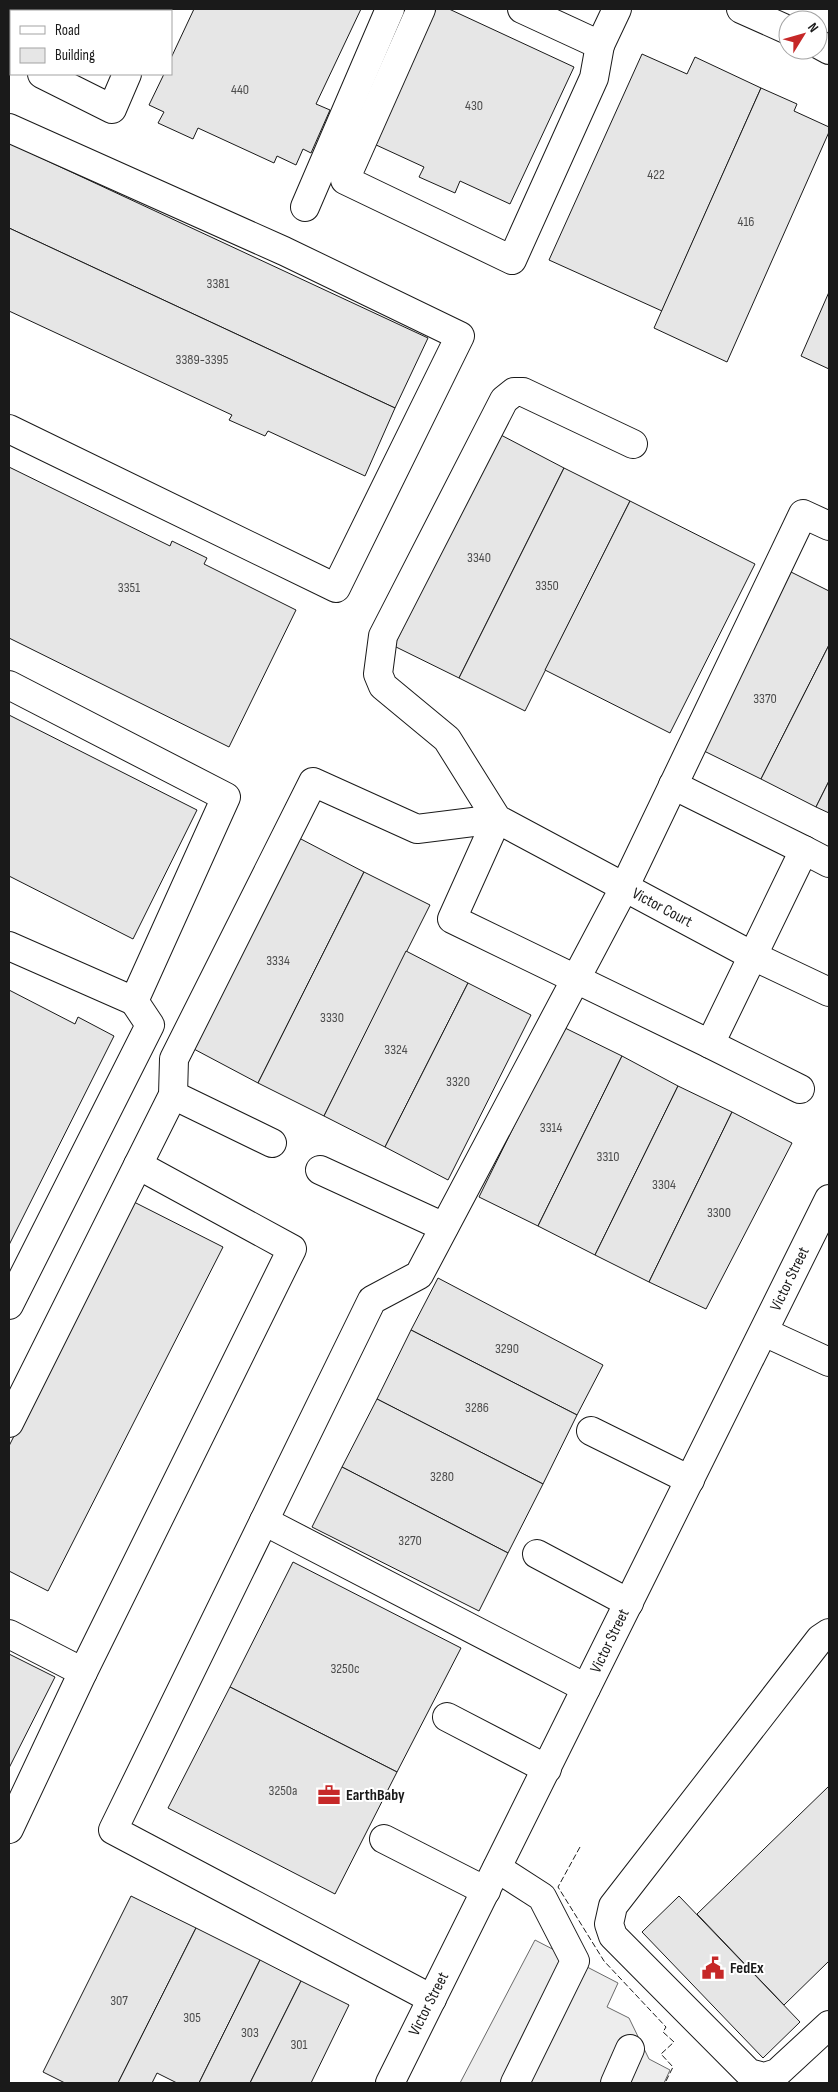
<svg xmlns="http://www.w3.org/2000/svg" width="838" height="2092" font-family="'Sofia Sans Condensed',sans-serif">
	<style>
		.built { fill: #ededed; stroke: #6a6a6a }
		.building { fill: #e6e6e6; stroke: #1a1a1a }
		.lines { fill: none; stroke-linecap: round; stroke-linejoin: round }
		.minor-casing { stroke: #1a1a1a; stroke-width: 30 }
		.minor { stroke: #fff; stroke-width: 28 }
		.fence { stroke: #1a1a1a; stroke-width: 1; stroke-dasharray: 6 2.5; stroke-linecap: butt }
		.labels { text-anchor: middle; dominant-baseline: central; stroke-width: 4; stroke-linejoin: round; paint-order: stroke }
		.number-label { font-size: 14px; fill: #4d4d4d }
		.street-label { font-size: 16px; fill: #1a1a1a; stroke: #fff }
		.poi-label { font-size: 16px; font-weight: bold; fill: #1a1a1a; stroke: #fff; text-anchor: start }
	</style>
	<rect width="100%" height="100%" fill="#fff"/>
	<path class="built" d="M535 1940 618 1983 607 2007 629 2018 649 2059 670 2070 664 2083H460Z"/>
	<g class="building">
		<path d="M9 9H120L119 11H11V34L9 33Z"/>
		<path d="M194 9H361L316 104 330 110 311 153 303 149 296 165 277 156 274 163 198 128 193 139 158 123 164 112 149 105 164 74H171V58Z"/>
		<path d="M436 9H449L574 67 510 204 460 181 455 193 419 177 424 167 374 144Z"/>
		<path d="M642 54 687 74 695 57 761 88 662 311 549 260Z"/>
		<path d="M761 88 797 104 794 111 829 127V132L727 362 654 328Z"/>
		<path d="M9 143 428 338 395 408 9 228Z"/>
		<path d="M9 228 395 408 365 476 268 431 265 436 229 420 232 415 9 311Z"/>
		<path d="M829 292V369L801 356Z"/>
		<path d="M499 434 564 468 459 678 394 646Z"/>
		<path d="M9 467 170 546 172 541 207 558 204 564 296 610 229 747 9 638Z"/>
		<path d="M564 468 630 501 525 711 459 678Z"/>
		<path d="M630 501 755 564 670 733 545 670Z"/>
		<path d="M791 572 829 591V645L761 779 702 750Z"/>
		<path d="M829 645V781L816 807 761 779Z"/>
		<path d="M9 715 197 810 133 939 9 876Z"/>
		<path d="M829 781V813L816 807Z"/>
		<path d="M299 838 364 872 258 1083 192 1048Z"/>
		<path d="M364 872 430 905 324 1116 258 1083Z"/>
		<path d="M406 951 468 983 385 1147 324 1116Z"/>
		<path d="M468 983 531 1015 448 1180 385 1147Z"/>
		<path d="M9 990 75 1024 78 1017 114 1036 9 1245Z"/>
		<path d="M563 1027 622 1056 538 1226 479 1197Z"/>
		<path d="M622 1056 678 1086 595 1255 538 1226Z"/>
		<path d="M678 1086 732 1112 649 1282 595 1255Z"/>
		<path d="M732 1112 792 1143 706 1309 649 1282Z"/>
		<path d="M132 1201 223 1247 48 1591 9 1571V1446Z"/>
		<path d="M438 1278 603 1365 577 1415 411 1330Z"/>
		<path d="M411 1330 577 1415 543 1484 377 1399Z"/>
		<path d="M377 1399 543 1484 508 1553 342 1467Z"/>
		<path d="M342 1467 508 1553 479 1611 312 1527Z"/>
		<path d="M293 1562 461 1648 397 1772 230 1687Z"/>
		<path d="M9 1654 55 1677 9 1768Z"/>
		<path d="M230 1687 397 1772 335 1894 168 1808Z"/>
		<path d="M829 1786V1961L784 2005 697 1914Z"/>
		<path d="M131 1896 196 1928 118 2083H65L43 2072Z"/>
		<path d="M679 1896 800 2022 763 2058 642 1932Z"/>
		<path d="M196 1928 260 1960 199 2083H177L157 2073 152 2083H118Z"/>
		<path d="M260 1960 301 1981 250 2083H199Z"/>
		<path d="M301 1981 349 2005 311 2083H250Z"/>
	</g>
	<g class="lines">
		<defs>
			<g id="minor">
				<path d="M421 9 345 180 512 260 594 78 600 45"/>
				<path d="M522 9 600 45 617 9"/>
				<path d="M741 9 788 30"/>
				<path d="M155 11 156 9"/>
				<path d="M818 44 829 50"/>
				<path d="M9 57 11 58"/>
				<path d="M42 74 112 109 127 74"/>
				<path d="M9 128 284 251 460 336 336 588 9 429"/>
				<path d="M305 207 390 9"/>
				<path d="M633 444 523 392H514L504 400 383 636 378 674 383 686 447 739 497 819 753 956 829 992"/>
				<path d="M9 685 226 797 134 1001 9 946"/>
				<path d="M673 785 804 850"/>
				<path d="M497 819 452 919 710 1044 804 850 829 863"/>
				<path d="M710 1044 800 1089"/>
				<path d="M173 1095 272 1143"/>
				<path d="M320 1170 444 1227"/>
				<path d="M9 1305 150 1025 134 1001"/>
				<path d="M764 1332 829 1362"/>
				<path d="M9 1423 173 1095 174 1059 313 782 417 829 497 819"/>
				<path d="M591 1431 690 1480"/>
				<path d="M264 1521 586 1688"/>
				<path d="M537 1554 629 1603"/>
				<path d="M829 1633 820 1639 613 1906 609 1924 613 1936 749 2073 764 2077 777 2073 829 2025"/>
				<path d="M9 1634 83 1672 9 1829"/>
				<path d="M83 1672 292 1249 138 1165"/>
				<path d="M447 1717 547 1769"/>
				<path d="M384 1839 486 1891"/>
				<path d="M497 1868 542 1897 575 1961 515 2083"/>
				<path d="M432 1999 113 1830 372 1300 419 1275 624 888 803 514 829 526"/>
				<path d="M390 2083 829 1199"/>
				<path d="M615 2083 630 2049"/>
			</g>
		</defs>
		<use href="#minor" class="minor-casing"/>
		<use href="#minor" class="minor"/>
		<path class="fence" d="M580 1847 558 1887 604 1961 666 2027 663 2032 674 2042 661 2054 673 2067 665 2083"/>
	</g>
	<defs>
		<symbol id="office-bare" viewBox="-9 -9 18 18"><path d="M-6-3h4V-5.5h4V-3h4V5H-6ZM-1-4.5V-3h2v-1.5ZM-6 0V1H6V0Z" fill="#c62828" stroke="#fff" stroke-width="2.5" paint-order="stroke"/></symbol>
		<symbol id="civic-bare" viewBox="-9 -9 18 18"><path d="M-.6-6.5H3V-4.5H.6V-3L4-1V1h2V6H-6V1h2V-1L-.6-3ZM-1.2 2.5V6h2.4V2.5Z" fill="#c62828" stroke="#fff" stroke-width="2.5" paint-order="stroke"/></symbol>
	</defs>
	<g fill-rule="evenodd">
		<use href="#office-bare" x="313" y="1779" width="32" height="32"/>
		<use href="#civic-bare" x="697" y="1952" width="32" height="32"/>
	</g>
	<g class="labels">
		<g class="number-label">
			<text x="240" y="89">440</text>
			<text x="474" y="105">430</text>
			<text x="656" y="174">422</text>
			<text x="746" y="221">416</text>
			<text x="218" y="283">3381</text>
			<text x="202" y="359">3389-3395</text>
			<text x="479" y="557">3340</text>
			<text x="547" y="585">3350</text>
			<text x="129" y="587">3351</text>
			<text x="765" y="698">3370</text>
			<text x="278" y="960">3334</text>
			<text x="332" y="1017">3330</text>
			<text x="396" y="1049">3324</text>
			<text x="458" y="1081">3320</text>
			<text x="551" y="1127">3314</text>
			<text x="608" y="1156">3310</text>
			<text x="664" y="1184">3304</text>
			<text x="719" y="1212">3300</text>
			<text x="507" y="1348">3290</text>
			<text x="477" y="1407">3286</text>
			<text x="442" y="1476">3280</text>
			<text x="410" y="1540">3270</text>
			<text x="345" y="1668">3250c</text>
			<text x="283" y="1790">3250a</text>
			<text x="119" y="2000">307</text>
			<text x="192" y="2017">305</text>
			<text x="250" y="2032">303</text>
			<text x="299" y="2044">301</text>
		</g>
		<g class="street-label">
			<text transform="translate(662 908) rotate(28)">Victor Court</text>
			<text transform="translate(790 1279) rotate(-64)">Victor Street</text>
			<text transform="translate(610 1641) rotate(-64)">Victor Street</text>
			<text transform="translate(429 2004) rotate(-63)">Victor Street</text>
		</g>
		<g class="poi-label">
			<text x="346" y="1795">EarthBaby</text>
			<text x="730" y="1968">FedEx</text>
		</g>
	</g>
	<rect width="838" height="2092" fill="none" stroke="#1a1a1a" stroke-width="20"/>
	<rect x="10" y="10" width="162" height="65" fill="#ffffff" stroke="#a3a3a3"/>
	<rect x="20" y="26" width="25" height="8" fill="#ffffff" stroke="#a3a3a3"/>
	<text x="55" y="35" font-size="15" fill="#1a1a1a">Road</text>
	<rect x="20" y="48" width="25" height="15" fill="#e6e6e6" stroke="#a3a3a3"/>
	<text x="55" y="60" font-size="15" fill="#1a1a1a">Building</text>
	<g transform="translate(803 35) rotate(53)"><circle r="24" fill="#ffffff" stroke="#a3a3a3"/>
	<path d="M0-4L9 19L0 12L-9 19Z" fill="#c62828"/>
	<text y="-8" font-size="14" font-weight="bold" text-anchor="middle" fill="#1a1a1a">N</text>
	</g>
</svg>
